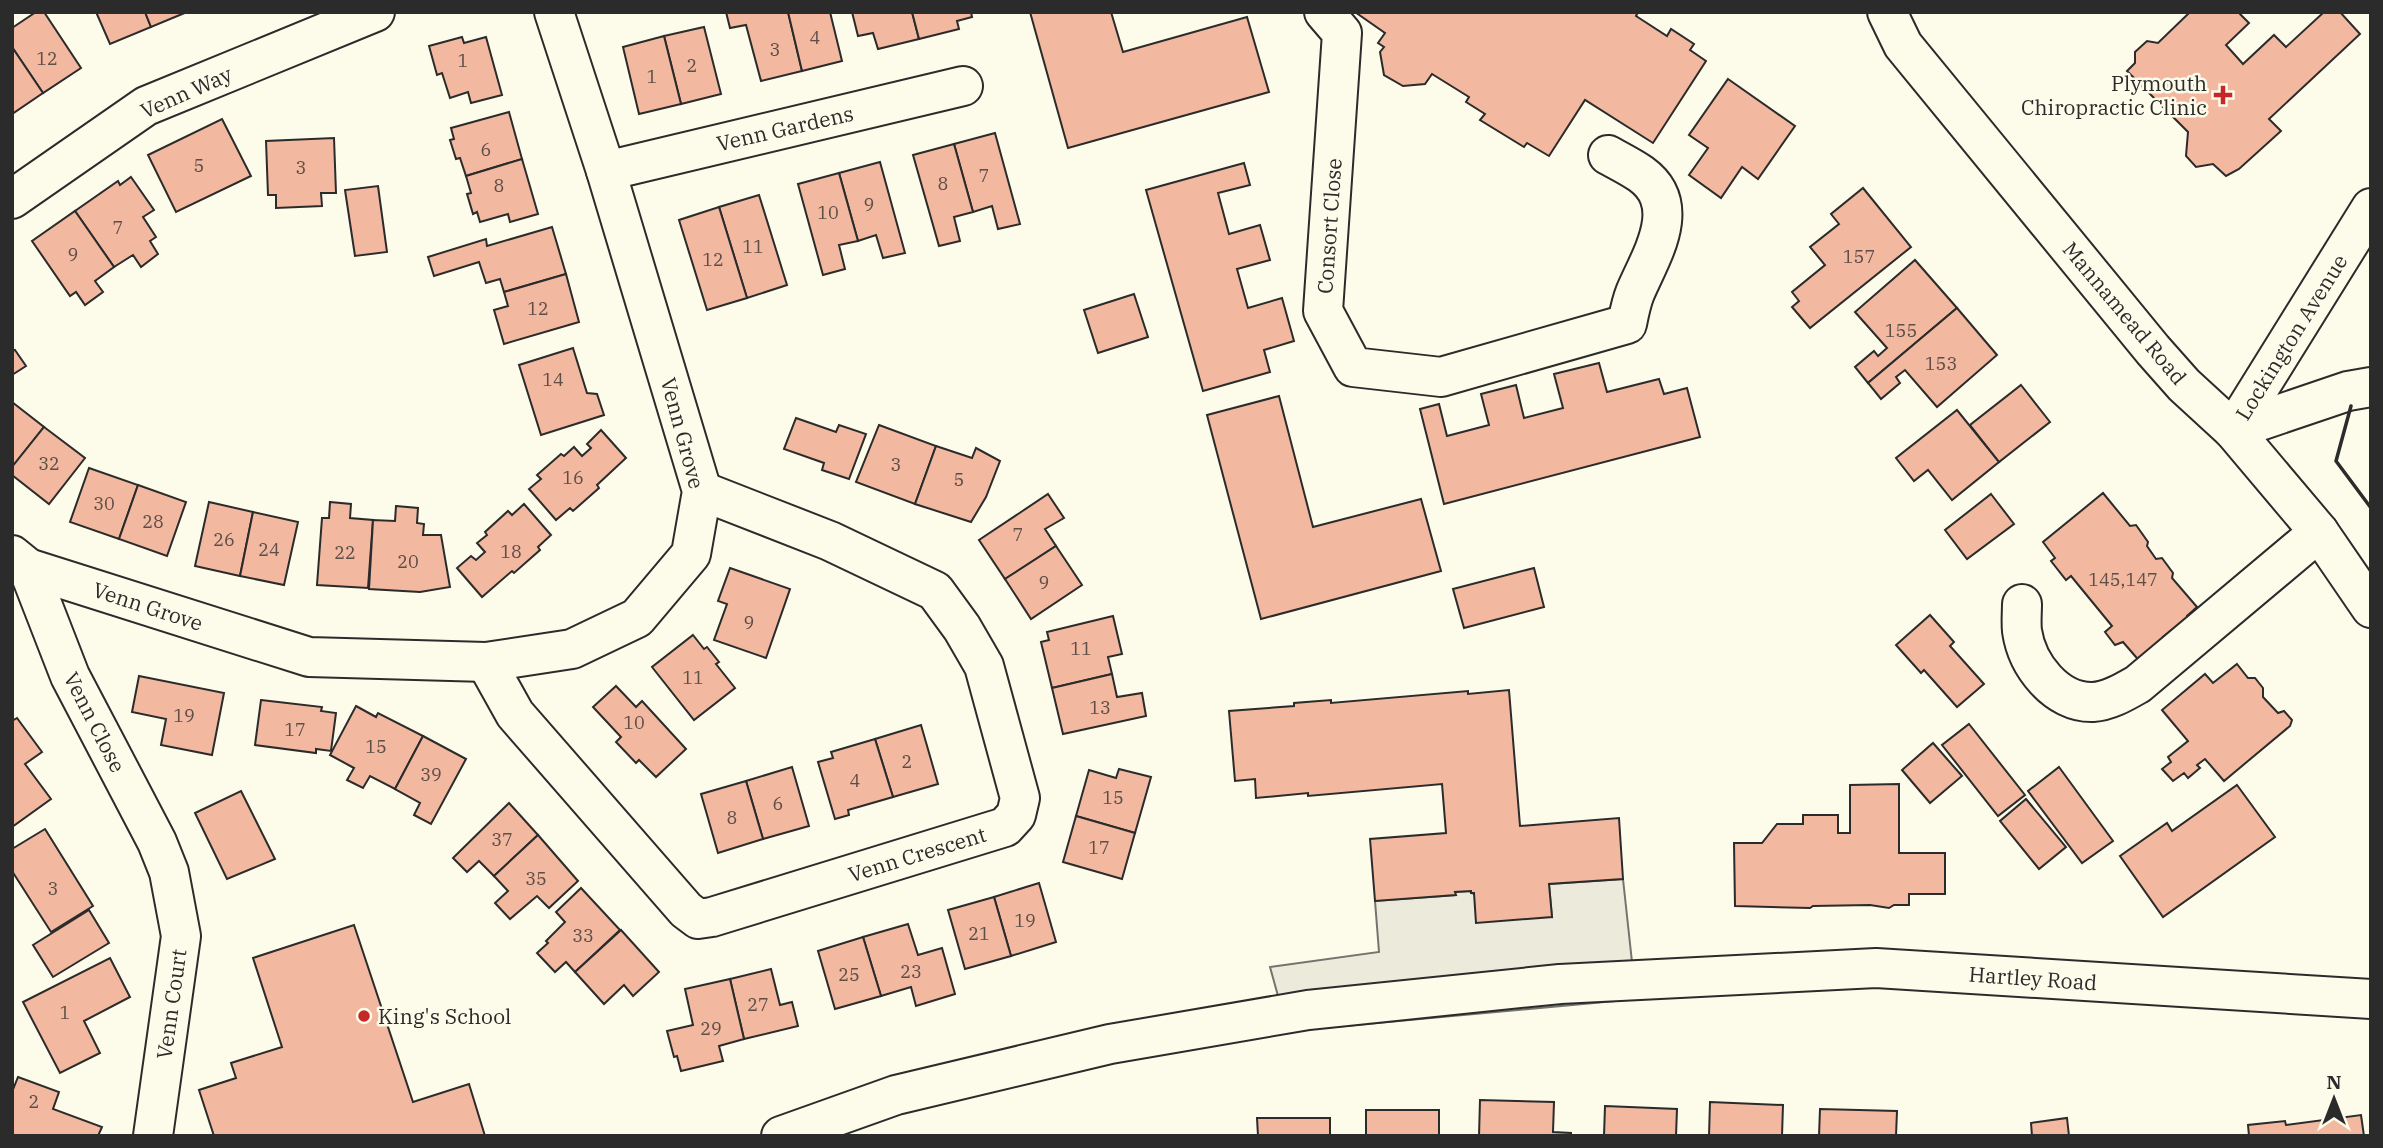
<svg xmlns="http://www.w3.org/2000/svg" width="2383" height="1148" font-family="'IBM Plex Serif',serif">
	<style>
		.parking { fill: #eceadb; stroke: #74746e; stroke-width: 2 }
		.building { fill: #f2b8a0; stroke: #2b2b2b; stroke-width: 2 }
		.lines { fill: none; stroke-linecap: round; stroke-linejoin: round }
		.minor-casing { stroke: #2b2b2b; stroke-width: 42 }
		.major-casing { stroke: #2b2b2b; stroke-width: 42 }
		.minor { stroke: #fdfbea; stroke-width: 38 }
		.major { stroke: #fdfbea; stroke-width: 38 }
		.wall { stroke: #2b2b2b; stroke-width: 3.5 }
		.poi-dot { fill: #c62828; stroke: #fdfbea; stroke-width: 2.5 }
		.labels { text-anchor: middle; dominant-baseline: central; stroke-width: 5; stroke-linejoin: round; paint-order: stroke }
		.number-label { font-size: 18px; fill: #5d4e48 }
		.poi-label { font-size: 21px; fill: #2b2b2b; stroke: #fdfbea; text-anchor: end }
		.street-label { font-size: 21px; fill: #2b2b2b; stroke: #fdfbea }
	</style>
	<rect width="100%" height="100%" fill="#fdfbea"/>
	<path class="parking" d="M1623 879 1636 999 1323 1028 1283 1014 1270 967 1379 952 1375 901 1455 895V892L1471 891V893L1552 917 1549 884Z"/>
	<g class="building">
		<path d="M36 12H44L81 68 43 93 12 47V28Z"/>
		<path d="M96 12H145L151 27 110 44Z"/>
		<path d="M145 12H187L151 27Z"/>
		<path d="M726 12H788L802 71 761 81 746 25 730 28Z"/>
		<path d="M788 12H830L842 61 802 71Z"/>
		<path d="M852 12H912L919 39 878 49 873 33 858 36Z"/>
		<path d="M912 12H971L972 17 957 21 959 29 919 39Z"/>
		<path d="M1030 12H1111L1123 52 1247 17 1269 92 1068 148Z"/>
		<path d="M1355 12H1638L1636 16 1667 36 1671 29 1694 44 1690 50 1706 61 1653 143 1585 100 1549 156 1527 143 1524 147 1480 120 1485 114 1466 102 1469 97 1432 74 1425 84 1403 86 1384 75 1380 52 1384 47 1378 43 1385 33Z"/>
		<path d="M2190 12H2241L2240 14 2249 23 2226 45 2243 64 2274 35 2286 47 2324 12H2340L2360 34 2269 119 2281 131 2239 169 2226 176 2213 164 2196 167 2186 156 2188 132 2127 71 2135 63V52L2147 41 2158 43Z"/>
		<path d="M704 27 721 94 681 104 664 36Z"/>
		<path d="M664 36 681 104 639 114 623 47Z"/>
		<path d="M462 37 464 43 486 37 502 95 471 103 468 92 450 98 442 73 437 75 429 46Z"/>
		<path d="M12 47 43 93 12 114Z"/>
		<path d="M1728 79 1795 126 1758 179 1742 167 1721 198 1689 175 1708 148 1689 135Z"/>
		<path d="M509 112 522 159 466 176 460 158 456 159 450 140 454 139 451 128Z"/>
		<path d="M222 119 251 176 176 212 148 155Z"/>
		<path d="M995 133 1020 224 998 229 992 206 973 212 954 144Z"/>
		<path d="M334 138 336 193H321L322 206 276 208V195H268L266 141Z"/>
		<path d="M954 144 973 212 954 217 960 241 939 246 913 155Z"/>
		<path d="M522 159 538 214 510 222 508 214 480 222 477 212 473 214 467 194 471 193 466 176Z"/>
		<path d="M880 162 905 253 883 258 876 235 858 241 839 173Z"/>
		<path d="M1244 163 1250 185 1218 193 1229 234 1260 225 1270 260 1237 269 1248 308 1282 298 1294 341 1264 350 1270 372 1203 391 1146 190Z"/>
		<path d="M839 173 858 241 839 245 845 269 823 275 798 184Z"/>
		<path d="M131 177 154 210 143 217 156 237 150 241 158 254 141 267 133 255 114 267 75 211 118 181 120 185Z"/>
		<path d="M378 186 387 252 355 256 345 190Z"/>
		<path d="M1863 188 1911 247 1810 328 1792 307 1799 301 1792 292 1825 265 1810 247 1839 224 1831 214Z"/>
		<path d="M759 195 787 285 747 298 719 207Z"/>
		<path d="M719 207 747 298 707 310 679 220Z"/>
		<path d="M75 211 114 267 95 281 103 292 85 305 76 292 70 296 32 241Z"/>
		<path d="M552 227 566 274 504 292 500 279 486 283 479 262 434 276 428 257 486 239 487 246Z"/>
		<path d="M1915 260 1957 308 1868 383 1855 367 1874 351 1878 356 1887 348 1855 312Z"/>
		<path d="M566 274 579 322 504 344 494 310 508 306 504 292Z"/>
		<path d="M1134 294 1148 337 1098 353 1084 310Z"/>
		<path d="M1957 308 1997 355 1937 407 1905 370 1896 377 1900 383 1881 399 1868 383Z"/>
		<path d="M573 348 587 393 597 394 604 415 541 435 519 365Z"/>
		<path d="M15 350 26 366 12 375V351Z"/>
		<path d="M1599 363 1607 392 1659 379 1664 394 1687 388 1700 437 1444 504 1420 409 1439 404 1447 436 1489 425 1481 394 1516 385 1524 418 1563 408 1554 374Z"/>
		<path d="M2021 385 2050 422 1999 462 1970 425Z"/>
		<path d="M1279 396 1313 527 1421 499 1441 571 1261 619 1207 415Z"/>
		<path d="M12 402 44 427 12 467Z"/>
		<path d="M1957 410 1999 462 1952 500 1928 470 1914 481 1896 458Z"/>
		<path d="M796 418 836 432 839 425 866 434 849 479 822 470 824 463 784 449Z"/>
		<path d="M879 425 936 446 915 504 856 482Z"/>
		<path d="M44 427 85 458 49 504 12 475V467Z"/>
		<path d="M601 430 626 458 597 485 599 488 573 511 570 508 556 520 529 489 541 479 537 475 561 454 564 456 574 447 582 456 591 448 587 444Z"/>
		<path d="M936 446 972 458 976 448 1000 461 986 497 971 522 915 504Z"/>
		<path d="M89 468 138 485 119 539 70 522Z"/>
		<path d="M138 485 186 502 167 556 119 539Z"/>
		<path d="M2103 493 2130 526 2136 525 2148 542 2147 546 2156 559 2162 558 2173 573 2172 578 2197 607 2187 616V622L2182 628H2174L2163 637 2167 642 2142 664 2123 642 2115 645 2105 632 2112 626 2071 576 2066 580 2051 561 2055 558 2043 542Z"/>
		<path d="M1048 494 1064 518 1045 529 1056 546 1005 579 979 540Z"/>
		<path d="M1991 494 2014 524 1967 559 1945 530Z"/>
		<path d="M209 502 253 512 240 576 195 566Z"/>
		<path d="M330 502 351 504 350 518 373 520 368 588 317 585 322 518H329Z"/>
		<path d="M524 504 551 535 538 547 540 550 514 573 512 571 482 597 457 568 471 556 476 560 485 552 477 543 487 535 485 532 508 511 512 515Z"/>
		<path d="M396 506 418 508 417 523 424 524 423 535H441L450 587 420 592 369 589 373 520 395 521Z"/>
		<path d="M253 512 298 522 284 585 240 576Z"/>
		<path d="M1056 546 1082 585 1031 619 1005 579Z"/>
		<path d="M730 568 790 589 766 658 714 640 727 604 718 601Z"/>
		<path d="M1534 568 1544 607 1464 628 1453 589Z"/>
		<path d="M1930 615 1954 642 1950 646 1984 684 1957 707 1924 670 1921 673 1896 645Z"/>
		<path d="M1113 616 1122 654 1108 657 1112 674 1052 688 1041 642 1049 640 1047 632Z"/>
		<path d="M693 635 704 649 707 647 719 662 716 664 735 688 694 720 652 667Z"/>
		<path d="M2237 664 2248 678H2255L2263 688V697L2278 713 2284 711 2292 720 2290 726 2224 781 2205 759 2197 765 2200 768 2188 778 2184 773 2173 781 2162 769 2171 762 2168 757 2188 741 2162 710 2205 674 2213 683Z"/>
		<path d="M1112 674 1117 697 1142 693 1146 716 1063 734 1052 688Z"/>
		<path d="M139 676 224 693 212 755 161 745 166 719 132 712Z"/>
		<path d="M616 686 636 707 642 701 686 749 656 777 639 760 636 763 616 742 621 737 593 707Z"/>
		<path d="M1509 690 1520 826 1619 818 1623 879 1549 884 1552 917 1476 923 1474 893H1471V891L1455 892 1456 895 1375 901 1370 839 1446 833 1442 784 1308 796V793L1256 798 1255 779 1235 781 1229 711 1294 706V703L1331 700V703L1468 691V694Z"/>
		<path d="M261 700 322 707 321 711 336 713 331 751 316 749V753L255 745Z"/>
		<path d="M356 706 376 717 378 713 423 736 395 789 370 776 363 788 347 780 354 768 330 755Z"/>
		<path d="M17 718 42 752 25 764 51 799 12 827V721Z"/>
		<path d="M1969 724 2025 795 1998 816 1942 745Z"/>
		<path d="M921 725 938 784 893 797 875 739Z"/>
		<path d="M423 736 466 759 431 824 414 815 420 803 395 789Z"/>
		<path d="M875 739 893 797 848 810 849 815 835 819 818 762 833 758 831 752Z"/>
		<path d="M1933 743 1962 776 1930 803 1902 770Z"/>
		<path d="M792 767 809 826 763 839 746 781Z"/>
		<path d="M2059 767 2113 841 2082 863 2028 791Z"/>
		<path d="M1119 769 1151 777 1135 833 1076 816 1089 770 1116 778Z"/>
		<path d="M746 781 763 839 718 853 701 794Z"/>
		<path d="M1899 784V853H1945V894H1909V905H1894L1889 908 1870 905 1813 906 1810 908 1735 906 1734 843H1762L1777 824H1803V815H1838V833H1850V785Z"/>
		<path d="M2237 785 2275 837 2163 917 2120 856 2167 823 2172 831Z"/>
		<path d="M241 791 275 859 227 879 195 813Z"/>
		<path d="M2026 799 2066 847 2039 869 2000 821Z"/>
		<path d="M509 803 538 835 494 876 479 861 467 872 453 858Z"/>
		<path d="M1076 816 1135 833 1122 879 1063 862Z"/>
		<path d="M45 829 93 906 51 932 12 871V849Z"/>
		<path d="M538 835 578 881 549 908 537 896 510 919 495 903 508 891 494 876Z"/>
		<path d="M1039 883 1056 942 1011 956 994 897Z"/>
		<path d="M581 888 620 930 575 972 566 962 555 972 537 953 548 943 546 941 565 922 556 912Z"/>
		<path d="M994 897 1011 956 965 969 948 910Z"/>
		<path d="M89 910 109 943 53 977 33 945Z"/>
		<path d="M908 924 918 955 942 948 955 994 916 1006 911 987 881 996 863 937Z"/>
		<path d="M354 925 413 1102 469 1084 485 1136H214L199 1090 236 1078 231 1063 282 1047 253 958Z"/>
		<path d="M621 930 659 972 633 996 624 985 604 1004 575 972Z"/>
		<path d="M863 937 881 996 835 1009 818 951Z"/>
		<path d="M110 958 130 997 84 1021 100 1053 60 1073 23 1002Z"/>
		<path d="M771 969 780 1005 792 1002 798 1026 744 1039 730 979Z"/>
		<path d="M730 979 744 1039 719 1046 723 1061 681 1071 677 1056 674 1057 667 1031 693 1025 685 989Z"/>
		<path d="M18 1077 59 1092 53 1109 102 1127 98 1136H12V1092Z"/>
		<path d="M1480 1100 1554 1102 1553 1132 1571 1133V1136H1479Z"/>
		<path d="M1710 1102 1783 1105 1782 1136H1709Z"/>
		<path d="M1605 1106 1677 1109 1676 1136H1604Z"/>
		<path d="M1820 1109 1897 1111 1896 1136H1819Z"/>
		<rect x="1366" y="1110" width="73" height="26"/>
		<path d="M2361 1115 2364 1136H2249L2248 1125 2285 1121 2286 1125Z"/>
		<path d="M1257 1118H1330V1136H1258Z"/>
		<path d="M2067 1118 2069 1136H2032L2031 1123Z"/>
	</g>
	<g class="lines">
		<defs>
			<g id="minor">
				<path d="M1324 12 1342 33 1323 311 1353 367 1441 377 1627 324C1629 314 1631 303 1635 293 1650 257 1685 206 1641 174 1631 167 1619 161 1608 155"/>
				<path d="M606 171 963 86"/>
				<path d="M12 199 146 106 375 12"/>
				<path d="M2233 430 2371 208"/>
				<path d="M2233 430 2348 391 2371 387"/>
				<path d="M12 555 28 568 309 657 486 662 572 649 637 618 691 554 702 491 606 171 554 12"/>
				<path d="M28 568 70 676 157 842 169 872 181 936 153 1136"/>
				<path d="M2022 604C2022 612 2021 622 2022 631 2027 665 2056 703 2093 702 2109 701 2124 692 2138 684L2319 532"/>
				<path d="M486 662 515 714 686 910 698 919 712 917 1005 827 1016 815 1020 798 984 666 962 628 935 591 830 541 702 491"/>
				<path d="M781 1136 896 1095 1110 1044 1308 1010 1560 984 1876 968 2371 999"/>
			</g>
			<path id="major" d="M1887 12 1903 45 2153 350 2184 385 2233 430 2319 532 2371 608"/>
		</defs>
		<use href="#minor" class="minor-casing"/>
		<use href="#major" class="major-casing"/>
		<use href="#minor" class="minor"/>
		<use href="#major" class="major"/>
		<path class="wall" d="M2351 406 2336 461 2371 508"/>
	</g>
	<g class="poi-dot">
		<path d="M2219.5 84.5h7v7h7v7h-7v7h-7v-7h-7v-7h7z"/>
		<circle cx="364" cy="1016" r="7"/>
	</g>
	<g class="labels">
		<g class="number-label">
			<text x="815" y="37">4</text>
			<text x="775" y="49">3</text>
			<text x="47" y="58">12</text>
			<text x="463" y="60">1</text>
			<text x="692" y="65">2</text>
			<text x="652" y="76">1</text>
			<text x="486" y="149">6</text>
			<text x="199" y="165">5</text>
			<text x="301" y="167">3</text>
			<text x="984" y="175">7</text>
			<text x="943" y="183">8</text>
			<text x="499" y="185">8</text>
			<text x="869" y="204">9</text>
			<text x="828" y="212">10</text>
			<text x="118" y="227">7</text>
			<text x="753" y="246">11</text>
			<text x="73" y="254">9</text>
			<text x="1859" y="256">157</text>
			<text x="713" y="259">12</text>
			<text x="538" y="308">12</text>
			<text x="1901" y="330">155</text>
			<text x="1941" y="363">153</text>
			<text x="553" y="379">14</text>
			<text x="49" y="463">32</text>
			<text x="896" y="464">3</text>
			<text x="573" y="477">16</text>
			<text x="959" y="479">5</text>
			<text x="104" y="503">30</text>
			<text x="153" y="521">28</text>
			<text x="1018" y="534">7</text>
			<text x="224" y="539">26</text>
			<text x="269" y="549">24</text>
			<text x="511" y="551">18</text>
			<text x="345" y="552">22</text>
			<text x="408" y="561">20</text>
			<text x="2123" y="579">145,147</text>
			<text x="1044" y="582">9</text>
			<text x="749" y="622">9</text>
			<text x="1081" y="648">11</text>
			<text x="693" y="677">11</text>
			<text x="1100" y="707">13</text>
			<text x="184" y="715">19</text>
			<text x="634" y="722">10</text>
			<text x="295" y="729">17</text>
			<text x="376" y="746">15</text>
			<text x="907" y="761">2</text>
			<text x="431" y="774">39</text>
			<text x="855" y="780">4</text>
			<text x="1113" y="797">15</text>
			<text x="778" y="803">6</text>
			<text x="732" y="817">8</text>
			<text x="502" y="839">37</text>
			<text x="1099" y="847">17</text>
			<text x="536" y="878">35</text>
			<text x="53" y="888">3</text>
			<text x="1025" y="920">19</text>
			<text x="979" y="933">21</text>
			<text x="583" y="935">33</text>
			<text x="911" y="971">23</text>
			<text x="849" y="974">25</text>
			<text x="758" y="1004">27</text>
			<text x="65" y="1012">1</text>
			<text x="711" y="1028">29</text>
			<text x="34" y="1101">2</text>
		</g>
		<g class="poi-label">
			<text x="2207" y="83">Plymouth<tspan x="2207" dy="24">Chiropractic Clinic</tspan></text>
			<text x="378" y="1016" text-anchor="start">King's School</text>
		</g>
		<g class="street-label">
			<text transform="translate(186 92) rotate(-24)">Venn Way</text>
			<text transform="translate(785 128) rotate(-13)">Venn Gardens</text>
			<text transform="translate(1329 226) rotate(-86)">Consort Close</text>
			<text transform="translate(2125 313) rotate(50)">Mannamead Road</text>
			<text transform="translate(2291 337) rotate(-58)">Lockington Avenue</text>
			<text transform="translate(683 433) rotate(75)">Venn Grove</text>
			<text transform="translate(148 606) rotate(18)">Venn Grove</text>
			<text transform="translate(95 722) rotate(63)">Venn Close</text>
			<text transform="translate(917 854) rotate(-17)">Venn Crescent</text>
			<text transform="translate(2033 978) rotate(4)">Hartley Road</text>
			<text transform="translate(171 1004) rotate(-82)">Venn Court</text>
		</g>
	</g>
	<rect width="2383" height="1148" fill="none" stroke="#2b2b2b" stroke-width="28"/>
	<g transform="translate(2334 1099)" stroke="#fdfbea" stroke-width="5" paint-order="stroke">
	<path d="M0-5L12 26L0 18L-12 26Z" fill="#2b2b2b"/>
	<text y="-10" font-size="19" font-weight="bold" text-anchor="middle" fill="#2b2b2b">N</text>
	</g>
</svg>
